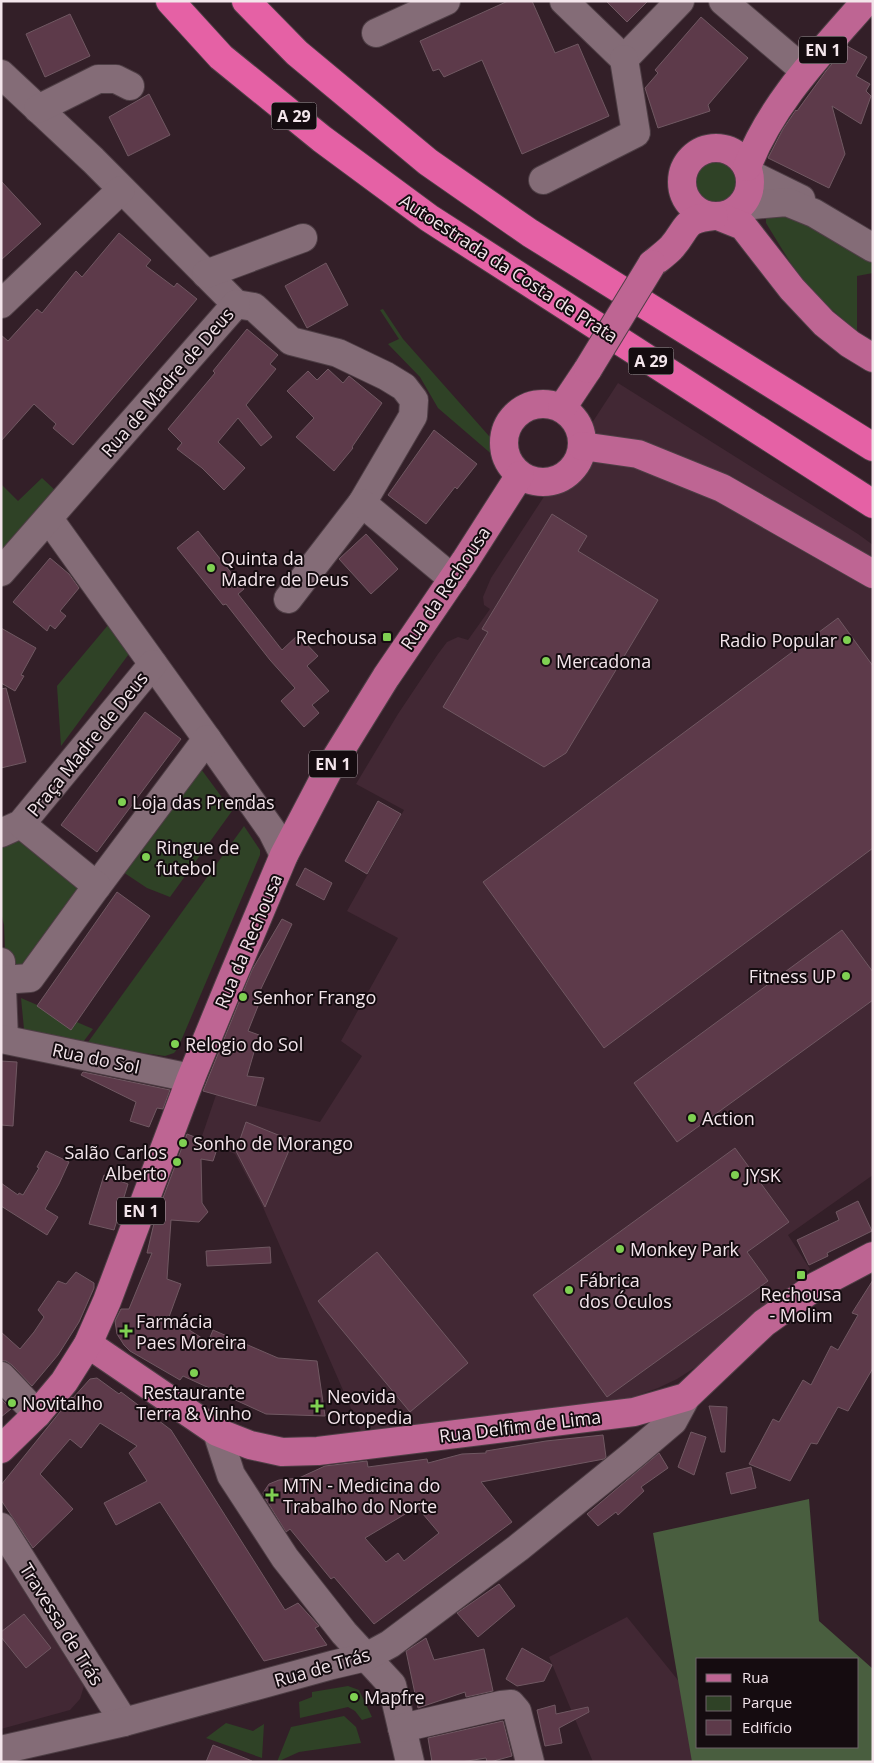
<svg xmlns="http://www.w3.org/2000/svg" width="874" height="1763" font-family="'Open Sans',sans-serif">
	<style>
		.built { fill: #422834 }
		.green { fill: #2f4226 }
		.forest { fill: #495e3f; fill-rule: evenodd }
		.building { fill: #5d3a4a; stroke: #705862; fill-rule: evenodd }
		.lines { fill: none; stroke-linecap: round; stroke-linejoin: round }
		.minor-casing { stroke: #4e3e45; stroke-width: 30 }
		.major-casing { stroke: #4e3e45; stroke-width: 30 }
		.highway-casing { stroke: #4e3e45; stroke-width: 30 }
		.minor { stroke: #846c77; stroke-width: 28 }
		.major { stroke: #be6593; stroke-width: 28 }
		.highway { stroke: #e561a5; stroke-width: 28 }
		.major-bridge-casing { stroke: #4e3e45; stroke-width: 30; stroke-linecap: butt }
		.major-bridge { stroke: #be6593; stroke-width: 28 }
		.poi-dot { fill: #7fd052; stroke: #150c10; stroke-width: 2 }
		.labels { text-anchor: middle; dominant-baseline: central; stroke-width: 4; stroke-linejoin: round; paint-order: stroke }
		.shield { fill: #150c10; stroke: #b0a4a9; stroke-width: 1 }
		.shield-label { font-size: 16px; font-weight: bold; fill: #f3e5eb }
		.street-label { font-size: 18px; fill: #f3e5eb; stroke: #150c10 }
		.poi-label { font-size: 18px; fill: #f3e5eb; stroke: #150c10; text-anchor: start }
	</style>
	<rect width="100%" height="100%" fill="#331f28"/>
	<g class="built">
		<path d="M618 383 858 534 873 545V1175L788 1235 810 1269 710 1358 677 1379 658 1388 622 1401 364 1438 262 1205 235 1154 201 1139 216 1095 320 1122 362 1056 341 1041 398 938 347 911 404 810 356 784 398 714 438 654 447 642 458 637 468 640 490 609 484 605 483 597 491 578Z"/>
		<path d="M1 1544 83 1679 84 1686 80 1699 70 1710 1 1729Z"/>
		<path d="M627 1617 698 1705V1747L743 1762H593L549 1657Z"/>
	</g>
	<g class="green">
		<circle cx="716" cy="182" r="23"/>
		<path d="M788 206 873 257V273L857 276V332L812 292 790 262 766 223V217Z"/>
		<path d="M383 309 403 339 489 436 494 440 498 447 495 457 438 408 420 377 388 344 399 339 380 310Z"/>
		<path d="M42 478 56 491 1 553V484L18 501Z"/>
		<path d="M114 618 134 647 61 746 57 686Z"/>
		<path d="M201 769 232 811 170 897 147 888 117 868Z"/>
		<path d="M244 826 260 850V855L178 1048 174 1053 165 1056 86 1045Z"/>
		<path d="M21 828 91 887 27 976 6 977 4 925 1 912V837Z"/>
		<path d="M21 998 93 1029 83 1042 24 1029Z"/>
		<path d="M348 1686 359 1690 372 1717 362 1720 355 1711 348 1707 300 1718 299 1702 312 1697V1692Z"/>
		<path d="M344 1716 356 1727 361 1743 299 1752 277 1762 291 1727Z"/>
		<path d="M226 1723 253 1731 264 1724 262 1758 206 1738Z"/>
	</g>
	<path class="forest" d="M809 1499 819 1621 873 1669V1762H692L653 1533ZM698 1659H858V1747H698Z"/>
	<g class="building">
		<path d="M508 1H532L555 53 578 44 609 116 522 154 482 60 444 77 439 69 433 71 420 41Z"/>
		<path d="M606 1H648L627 22Z"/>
		<path d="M70 14 90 56 45 77 26 34Z"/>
		<path d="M701 17 748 58 708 105 710 111 658 128 645 88 658 73 655 70Z"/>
		<path d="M847 46 867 57 856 76 870 84 866 91 871 96 861 124 832 106 845 154 829 188 768 158 783 129 796 110 797 111 826 71Z"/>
		<path d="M149 94 170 135 128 156 109 117Z"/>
		<path d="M1 181 41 224 1 260Z"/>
		<path d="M119 233 151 260 146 266 174 287 177 283 197 299 73 445 53 428 56 424 34 404 1 441V335L8 341 37 309 42 313 76 271 82 277Z"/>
		<path d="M326 263 348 305 307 328 285 286Z"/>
		<path d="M247 329 278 355 270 364 276 369 246 405 272 437 261 446 238 418 218 442 245 468 224 490 202 468 177 449 182 443 168 429 215 373 213 371Z"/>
		<path d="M328 369 343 383 349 376 382 403 352 447 353 448 334 471 296 437 314 418 287 391 308 371 317 380Z"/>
		<path d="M434 430 477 464 457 489 455 487 426 524 388 495Z"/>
		<path d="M552 514 587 536 578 551 658 600 566 753 544 767 443 707 488 632 482 629Z"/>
		<path d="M198 531 244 589 238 594 282 650 298 635 318 656 307 666 329 691 312 705 319 713 304 727 281 701 295 688 270 660 226 604 223 605 177 548Z"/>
		<path d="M366 534 398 569 371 594 339 559Z"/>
		<path d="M50 558 69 574 79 588 60 611 66 616 55 629 50 625 47 631 13 602Z"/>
		<path d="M838 618 873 666V848L604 1048 483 882Z"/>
		<path d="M1 628 36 648 21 675 24 676 15 691 1 683Z"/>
		<path d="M6 688 26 762 1 768V689Z"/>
		<path d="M145 712 181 739 97 852 61 825Z"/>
		<path d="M378 801 401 814 367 874 345 861Z"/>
		<path d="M305 868 332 883 324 900 296 885Z"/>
		<path d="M117 892 150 916 71 1030 37 1006Z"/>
		<path d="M282 919 292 924 258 995 262 996 248 1031 259 1035 247 1076 264 1078 256 1106 203 1091 252 970Z"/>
		<path d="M842 930 873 972V1000L677 1142 634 1083Z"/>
		<path d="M1 1061 17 1062 13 1126 1 1125Z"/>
		<path d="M83 1072 170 1090 163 1109 157 1108 149 1127 130 1121 136 1102 81 1075Z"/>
		<path d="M246 1122 293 1141 265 1207 236 1151Z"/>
		<path d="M187 1134 218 1146 213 1161 201 1159 202 1203 208 1212 199 1222 171 1220 167 1279 181 1284 169 1317 208 1342 213 1330 278 1358 317 1361 325 1416 266 1414 183 1376 180 1380 130 1351 124 1345 117 1334 115 1321 121 1309H129L152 1253H147L155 1219Z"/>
		<path d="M735 1148 789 1222 747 1252 768 1281 607 1397 533 1295Z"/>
		<path d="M46 1151 69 1162 59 1184 45 1209 58 1217 47 1235 1 1206V1183L18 1195 19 1193 23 1195 39 1168 37 1167Z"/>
		<path d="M104 1175 128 1184 114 1230 89 1224Z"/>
		<path d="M858 1201 872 1231 827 1253 828 1256 809 1265 797 1240 839 1220 836 1212Z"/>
		<path d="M270 1247 271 1263 207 1266 206 1251Z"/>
		<path d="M377 1252 468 1363 410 1412 318 1301Z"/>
		<path d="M76 1272 94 1283V1288L79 1322 58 1355 32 1386 12 1365 6 1361H1V1332L20 1349 34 1332 44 1317 38 1310 58 1281 66 1284Z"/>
		<path d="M873 1280V1368L848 1411 838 1407 817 1444 811 1443 790 1481 749 1464 773 1419 779 1422 803 1380 811 1385 831 1346 838 1350 858 1315 852 1313Z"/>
		<path d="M97 1378 119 1394 121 1392 171 1430 285 1610 298 1603 319 1626 315 1628 327 1645 264 1661 160 1502 116 1525 104 1503 147 1481 129 1453 137 1446 100 1423 81 1448 70 1439 40 1474 73 1509 33 1548 1 1500V1485L72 1397 73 1398 90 1379Z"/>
		<path d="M1 1399 11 1409 1 1417Z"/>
		<path d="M709 1406 727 1407 725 1452H721Z"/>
		<path d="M691 1432 706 1437 694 1475 678 1467Z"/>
		<path d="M603 1435 606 1457 604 1459 481 1482 512 1522 374 1624 334 1577 331 1579 290 1529 286 1532 265 1498 263 1493 269 1484 279 1480 299 1478 325 1466 367 1461 368 1467 427 1459 428 1463 462 1454 486 1453V1451L546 1441ZM417 1507 439 1533 404 1561 398 1553 386 1562 365 1538Z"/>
		<path d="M659 1453 668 1468 641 1487 644 1491 618 1515 616 1512 598 1526 587 1514Z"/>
		<path d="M751 1467 756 1488 731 1494 726 1473Z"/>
		<path d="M499 1584 515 1606 478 1637 457 1613Z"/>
		<path d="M24 1614 51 1648 26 1668 1 1637V1632Z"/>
		<path d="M426 1638 434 1660 484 1649 493 1691 466 1697 465 1692 418 1708 406 1651Z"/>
		<path d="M522 1648 552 1665 544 1681 517 1686 506 1679Z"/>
		<path d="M555 1705 556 1714 588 1707 589 1712 559 1728 562 1743 545 1746 537 1710Z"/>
		<path d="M503 1721 512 1756 490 1762H487L486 1758 461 1762H432L428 1738Z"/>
		<path d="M213 1745 252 1761V1762H206Z"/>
	</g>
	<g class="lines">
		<defs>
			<g id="minor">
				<path d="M564 1 624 59"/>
				<path d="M723 1 805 71"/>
				<path d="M376 33 446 1"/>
				<path d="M624 59 680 1"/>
				<path d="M1 74 93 160 236 304"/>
				<path d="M38 109 98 79H116L130 86"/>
				<path d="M750 174 801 199"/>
				<path d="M543 180 636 133 624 59"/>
				<path d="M735 211 753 205 787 202 814 213 873 248"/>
				<path d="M206 274 303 238"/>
				<path d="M1 304 121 190"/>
				<path d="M236 304 254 307 291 341 338 353 386 376 404 387 414 400 413 416 362 503 288 599"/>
				<path d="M362 503 453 579"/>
				<path d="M49 519 207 739 272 831 284 855"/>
				<path d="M1 572 236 304"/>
				<path d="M1 833 21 824 153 664"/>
				<path d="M97 886 207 739"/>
				<path d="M1 962 4 1039"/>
				<path d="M2 980 30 978 97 886 21 824"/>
				<path d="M1 1039 191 1078"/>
				<path d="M1 1376 37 1414"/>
				<path d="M217 1432 231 1475 285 1558 344 1633 392 1685 410 1762"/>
				<path d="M1 1527 124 1722"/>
				<path d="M402 1728 501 1705 511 1704 517 1711 530 1762"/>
				<path d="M1 1750 124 1722 332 1665 366 1657 390 1644 518 1548 633 1455 673 1421 686 1397"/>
			</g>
			<g id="major">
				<circle cx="716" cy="182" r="34"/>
				<path d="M747 167C772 102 821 53 866 1"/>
				<path d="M718 216 743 226 792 289 824 323 850 344 873 358"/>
				<path d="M652 264C658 259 665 254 671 248 689 228 682 219 714 216"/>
				<circle cx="543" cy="443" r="39"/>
				<path d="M562 408 588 369"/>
				<path d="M582 446 638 454 722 488 873 574"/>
				<path d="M88 1344 217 1432 250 1445 282 1452 318 1451 634 1412 686 1397 764 1323 816 1286 873 1256"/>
				<path d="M1 1449 37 1414 64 1382 88 1344 107 1301 191 1078 230 983 284 855 329 769 386 677 465 561 520 475"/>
			</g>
			<g id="highway">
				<path d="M170 1 221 57 322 139 429 218 873 504"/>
				<path d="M246 1 297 53 428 162 530 233 873 447"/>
			</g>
		</defs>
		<use href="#minor" class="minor-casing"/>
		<use href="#major" class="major-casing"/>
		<use href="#highway" class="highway-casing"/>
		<use href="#minor" class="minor"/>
		<use href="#major" class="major"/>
		<use href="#highway" class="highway"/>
		<defs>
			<path id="major-bridge" d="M588 369 652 264"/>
		</defs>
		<use href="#major-bridge" class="major-bridge-casing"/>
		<use href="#major-bridge" class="major-bridge"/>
	</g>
	<g class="poi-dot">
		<circle cx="211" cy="568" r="5"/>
		<rect x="382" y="632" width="10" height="10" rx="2.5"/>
		<circle cx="847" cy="640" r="5"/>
		<circle cx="546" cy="661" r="5"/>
		<circle cx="122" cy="802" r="5"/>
		<circle cx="146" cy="857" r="5"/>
		<circle cx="846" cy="976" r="5"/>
		<circle cx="243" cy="997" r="5"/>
		<circle cx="175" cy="1044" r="5"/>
		<circle cx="692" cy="1118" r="5"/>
		<circle cx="183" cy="1143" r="5"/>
		<circle cx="177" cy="1162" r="5"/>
		<circle cx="735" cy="1175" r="5"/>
		<circle cx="620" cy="1249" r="5"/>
		<rect x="796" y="1270" width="10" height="10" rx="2.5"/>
		<circle cx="569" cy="1290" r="5"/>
		<path d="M123.5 1323.5h5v5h5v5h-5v5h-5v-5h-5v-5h5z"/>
		<circle cx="194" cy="1373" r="5"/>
		<circle cx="12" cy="1403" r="5"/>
		<path d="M314.5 1398.5h5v5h5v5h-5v5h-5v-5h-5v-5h5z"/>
		<path d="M269.5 1487.5h5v5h5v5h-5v5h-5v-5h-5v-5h5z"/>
		<circle cx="354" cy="1697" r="5"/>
	</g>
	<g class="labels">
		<g class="shield">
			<rect x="799" y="36.5" width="48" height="27" rx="4"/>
			<rect x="271.5" y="102.5" width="45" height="27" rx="4"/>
			<rect x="628.5" y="347.5" width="45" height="27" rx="4"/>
			<rect x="309" y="750.5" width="48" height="27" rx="4"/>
			<rect x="117" y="1197.5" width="48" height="27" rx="4"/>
		</g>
		<g class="shield-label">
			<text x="823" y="50">EN 1</text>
			<text x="294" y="116">A 29</text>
			<text x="651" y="361">A 29</text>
			<text x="333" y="764">EN 1</text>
			<text x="141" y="1211">EN 1</text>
		</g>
		<g class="street-label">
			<text transform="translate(509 268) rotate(33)">Autoestrada da Costa de Prata</text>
			<text transform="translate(167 382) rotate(-49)">Rua de Madre de Deus</text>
			<text transform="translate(445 588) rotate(-56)">Rua da Rechousa</text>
			<text transform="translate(87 744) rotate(-51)">Praça Madre de Deus</text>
			<text transform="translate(248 941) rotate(-67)">Rua da Rechousa</text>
			<text transform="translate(96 1058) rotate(12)">Rua do Sol</text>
			<text transform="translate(520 1426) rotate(-7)">Rua Delfim de Lima</text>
			<text transform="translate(62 1624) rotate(58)">Travessa de Trás</text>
			<text transform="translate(322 1667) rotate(-16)">Rua de Trás</text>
		</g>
		<g class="poi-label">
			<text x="221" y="558">Quinta da<tspan x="221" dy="21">Madre de Deus</tspan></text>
			<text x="377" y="637" text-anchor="end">Rechousa</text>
			<text x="837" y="640" text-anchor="end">Radio Popular</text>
			<text x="556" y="661">Mercadona</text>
			<text x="132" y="802">Loja das Prendas</text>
			<text x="156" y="847">Ringue de<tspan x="156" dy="21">futebol</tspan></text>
			<text x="836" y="976" text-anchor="end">Fitness UP</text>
			<text x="253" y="997">Senhor Frango</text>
			<text x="185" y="1044">Relogio do Sol</text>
			<text x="702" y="1118">Action</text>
			<text x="193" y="1143">Sonho de Morango</text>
			<text x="167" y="1152" text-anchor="end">Salão Carlos<tspan x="167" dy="21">Alberto</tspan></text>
			<text x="745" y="1175">JYSK</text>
			<text x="630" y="1249">Monkey Park</text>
			<text x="579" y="1280">Fábrica<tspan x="579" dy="21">dos Óculos</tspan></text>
			<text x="801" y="1294" text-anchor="middle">Rechousa<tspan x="801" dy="21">- Molim</tspan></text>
			<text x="136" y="1321">Farmácia<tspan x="136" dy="21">Paes Moreira</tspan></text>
			<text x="194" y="1392" text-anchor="middle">Restaurante<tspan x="194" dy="21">Terra &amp; Vinho</tspan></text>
			<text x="327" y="1396">Neovida<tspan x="327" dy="21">Ortopedia</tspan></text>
			<text x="22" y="1403">Novitalho</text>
			<text x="283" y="1485">MTN - Medicina do<tspan x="283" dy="21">Trabalho do Norte</tspan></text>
			<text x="364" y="1697">Mapfre</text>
		</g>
	</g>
	<rect width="874" height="1763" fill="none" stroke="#f3e5eb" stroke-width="5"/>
	<rect x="696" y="1658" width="162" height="90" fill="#150c10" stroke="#6e6368"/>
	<rect x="706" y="1674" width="25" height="8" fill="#be6593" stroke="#6e6368"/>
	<text x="742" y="1683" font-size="15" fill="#f3e5eb">Rua</text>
	<rect x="706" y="1696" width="25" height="15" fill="#2f4226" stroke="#6e6368"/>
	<text x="742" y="1708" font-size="15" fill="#f3e5eb">Parque</text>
	<rect x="706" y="1720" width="25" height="15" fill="#5d3a4a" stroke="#6e6368"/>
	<text x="742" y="1733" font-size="15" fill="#f3e5eb">Edifício</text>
</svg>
